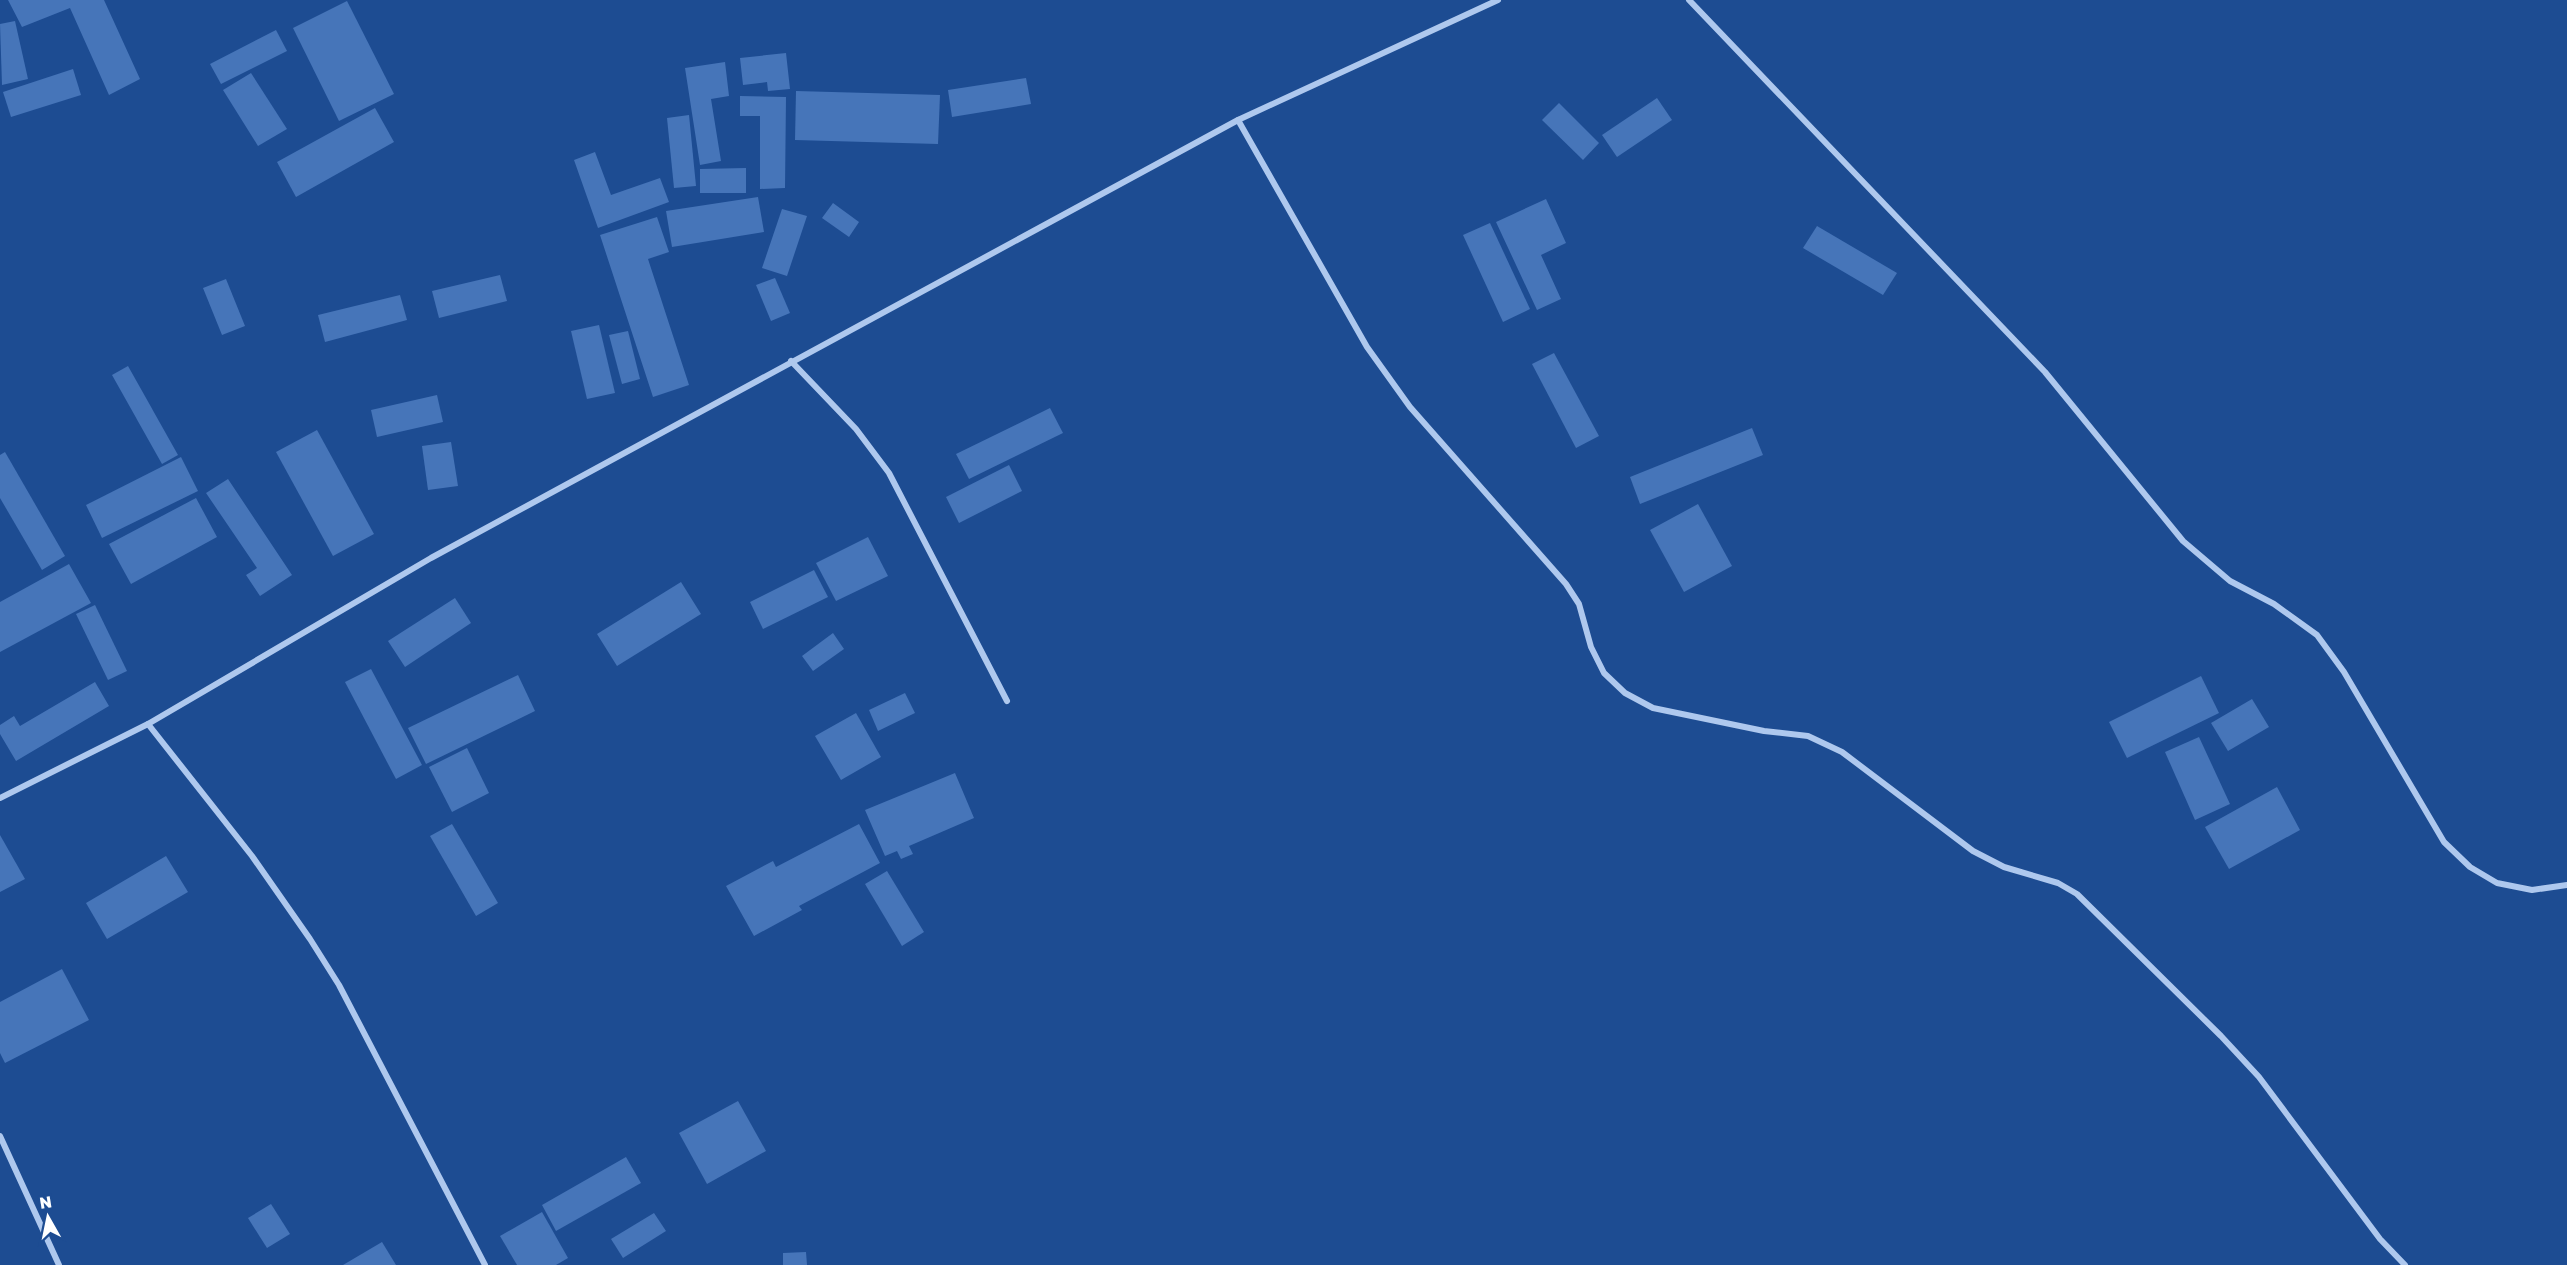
<svg xmlns="http://www.w3.org/2000/svg" width="2567" height="1265" font-family="'Golos Text',sans-serif">
	<style>
		.building { fill: #4675b9 }
		.lines { fill: none; stroke-linecap: round; stroke-linejoin: round }
		.street { stroke: #aec8ee; stroke-width: 6 }
	</style>
	<rect width="100%" height="100%" fill="#1d4c92"/>
	<g class="building">
		<path d="M8 0H104L140 79 109 95 70 8 22 27Z"/>
		<path d="M347 1 394 94 339 121 293 28Z"/>
		<path d="M15 21 28 79 2 85 0 24Z"/>
		<path d="M276 30 287 51 221 84 210 64Z"/>
		<path d="M786 53 790 89 768 91 767 82 743 85 740 58Z"/>
		<path d="M725 62 729 96 711 99 721 161 700 165 685 68Z"/>
		<path d="M73 69 81 95 11 117 3 92Z"/>
		<path d="M251 73 287 129 258 146 223 90Z"/>
		<path d="M1026 78 1031 104 952 117 948 90Z"/>
		<path d="M796 91 940 95 938 144 795 140Z"/>
		<path d="M740 96 786 97 785 188 760 189V116H740Z"/>
		<path d="M1657 98 1672 120 1617 157 1602 135Z"/>
		<path d="M1559 103 1599 143 1583 160 1542 120Z"/>
		<path d="M375 108 394 142 296 197 277 162Z"/>
		<path d="M689 115 696 186 674 188 667 118Z"/>
		<path d="M595 152 611 195 660 178 669 202 598 228 574 160Z"/>
		<path d="M746 168V193H700V169Z"/>
		<path d="M758 197 764 232 672 247 666 211Z"/>
		<path d="M1546 199 1566 243 1541 255 1561 299 1537 310 1496 222Z"/>
		<path d="M833 203 859 222 849 237 822 218Z"/>
		<path d="M782 209 807 216 787 276 762 268Z"/>
		<path d="M657 217 669 252 648 259 689 385 653 397 600 235Z"/>
		<path d="M1490 223 1530 309 1503 322 1463 235Z"/>
		<path d="M1817 226 1897 273 1883 295 1803 248Z"/>
		<path d="M500 275 507 301 439 318 432 291Z"/>
		<path d="M775 278 790 313 771 321 756 285Z"/>
		<path d="M226 279 245 326 222 335 203 288Z"/>
		<path d="M400 295 407 320 325 342 318 315Z"/>
		<path d="M599 325 615 393 587 399 571 331Z"/>
		<path d="M628 331 640 379 622 384 609 335Z"/>
		<path d="M1554 353 1599 436 1576 448 1532 364Z"/>
		<path d="M128 366 178 455 162 464 112 375Z"/>
		<path d="M437 395 443 422 377 437 371 410Z"/>
		<path d="M1050 408 1063 433 969 479 956 454Z"/>
		<path d="M1752 428 1763 455 1640 504 1630 477Z"/>
		<path d="M317 430 374 534 333 556 276 452Z"/>
		<path d="M451 442 458 486 428 490 422 446Z"/>
		<path d="M5 452 65 556 42 570 0 498V455Z"/>
		<path d="M181 457 198 491 102 538 86 505Z"/>
		<path d="M1009 465 1022 491 959 523 946 497Z"/>
		<path d="M228 479 292 575 260 596 246 575 257 568 206 493Z"/>
		<path d="M196 498 217 537 131 584 109 544Z"/>
		<path d="M1698 504 1732 566 1684 592 1650 530Z"/>
		<path d="M868 537 888 576 836 601 816 563Z"/>
		<path d="M69 564 91 603 0 652V602Z"/>
		<path d="M814 570 828 597 763 629 750 602Z"/>
		<path d="M681 582 701 614 617 666 597 634Z"/>
		<path d="M455 598 471 623 405 667 388 641Z"/>
		<path d="M95 605 127 671 108 680 76 614Z"/>
		<path d="M833 633 844 649 813 671 802 656Z"/>
		<path d="M371 669 422 765 396 779 345 682Z"/>
		<path d="M518 675 535 711 426 764 408 728Z"/>
		<path d="M2201 676 2219 713 2127 758 2109 722Z"/>
		<path d="M95 682 109 706 16 761 0 734V725L14 716 20 726Z"/>
		<path d="M905 693 915 713 878 731 869 710Z"/>
		<path d="M2252 699 2269 727 2228 751 2211 723Z"/>
		<path d="M856 713 881 757 841 780 815 736Z"/>
		<path d="M2199 737 2230 804 2195 820 2165 752Z"/>
		<path d="M467 748 489 793 452 812 429 767Z"/>
		<path d="M955 773 974 818 909 846 913 854 901 859 897 851 885 856 865 810Z"/>
		<path d="M2277 787 2300 830 2229 869 2205 827Z"/>
		<path d="M452 824 498 903 476 916 430 836Z"/>
		<path d="M859 824 880 863 799 906 802 910 754 936 726 886 773 861 776 867Z"/>
		<path d="M0 835 25 879 0 892Z"/>
		<path d="M166 856 188 892 107 939 86 903Z"/>
		<path d="M887 871 924 932 902 946 865 884Z"/>
		<path d="M62 969 89 1020 5 1063 0 1053V1002Z"/>
		<path d="M738 1101 766 1151 707 1184 679 1133Z"/>
		<path d="M626 1157 641 1183 556 1231 542 1205Z"/>
		<path d="M271 1204 290 1234 267 1248 248 1218Z"/>
		<path d="M542 1212 568 1258 556 1265H517L500 1236Z"/>
		<path d="M654 1213 666 1231 623 1258 611 1239Z"/>
		<path d="M382 1242 396 1265H343Z"/>
		<path d="M806 1252 807 1265H783V1253Z"/>
	</g>
	<g class="lines">
		<g class="street">
			<path d="M1689 0 2045 372 2183 541 2230 581 2274 604 2317 635 2344 672 2444 842 2470 867 2497 883 2532 890 2567 885"/>
			<path d="M1238 120 1367 347 1410 407 1566 584 1579 604 1591 647 1604 673 1625 693 1653 708 1764 731 1808 736 1842 752 1973 851 2004 867 2058 883 2077 894 2221 1036 2259 1077 2380 1239 2405 1265"/>
			<path d="M791 361 856 429 889 473 1007 701"/>
			<path d="M148 724 252 856 310 939 339 985 485 1265"/>
			<path d="M0 798 148 724 431 558 1238 120 1498 0"/>
			<path d="M0 1136 59 1265"/>
		</g>
	</g>
	<g transform="translate(48 1217) rotate(351)" stroke="#1d4c92" stroke-width="4.5" paint-order="stroke">
	<path d="M0-4.5L10 22L0 15L-10 22Z" fill="#ffffff"/>
	<text y="-9" font-size="16" font-weight="bold" text-anchor="middle" fill="#ffffff">N</text>
	</g>
</svg>
